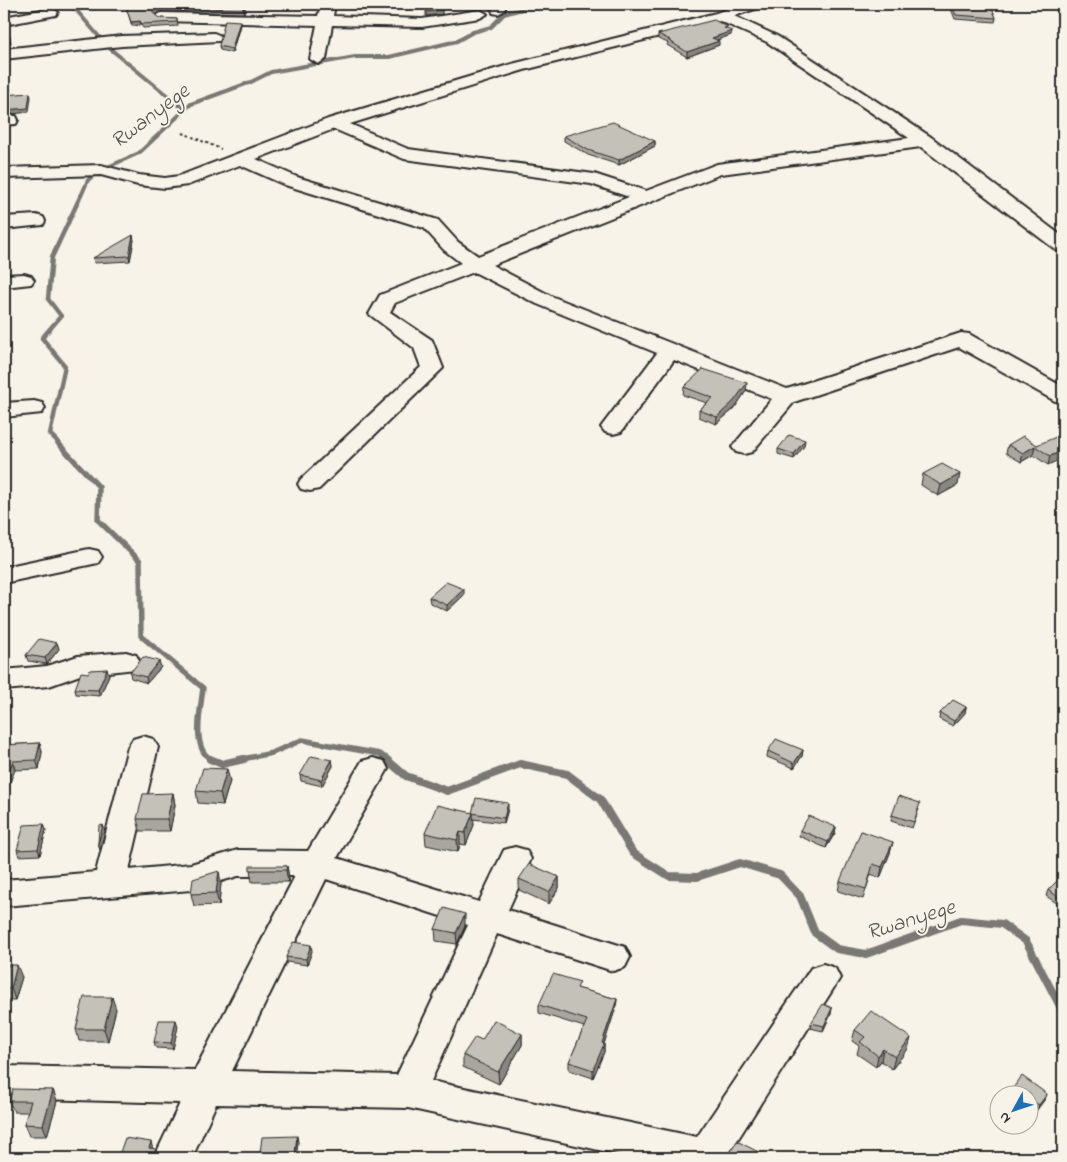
<svg xmlns="http://www.w3.org/2000/svg" width="1067" height="1162" font-family="'Indie Flower',sans-serif">
	<style>
		.lines { fill: none; stroke-linecap: round; stroke-linejoin: round }
		.stream-far3 { stroke: #7a7874; stroke-width: 4 }
		.stream-far2 { stroke: #7a7874; stroke-width: 4.5 }
		.stream-far1 { stroke: #7a7874; stroke-width: 5.5 }
		.stream { stroke: #7a7874; stroke-width: 8 }
		.minor-casing { stroke: #2b2b2b; stroke-width: 4 }
		.path { stroke: #2b2b2b; stroke-width: 2; stroke-dasharray: 2.5 2.5; stroke-linecap: butt }
		.minor { fill: #f7f3e8; fill-rule: evenodd }
		.wall { fill: #a9a69f; stroke: #2b2b2b }
		.shaded-wall { fill: #898782; stroke: #2b2b2b }
		.building { fill: #c4c1b9; stroke: #2b2b2b }
		.labels { text-anchor: middle; dominant-baseline: central; stroke-width: 4; stroke-linejoin: round; paint-order: stroke }
		.water-label { font-size: 22px; font-style: italic; fill: #53524f; stroke: #f7f3e8 }
	</style>
	<rect width="100%" height="100%" fill="#f7f3e8"/>
	<filter id="ink" filterUnits="userSpaceOnUse"><feTurbulence type="fractalNoise" baseFrequency=".02" numOctaves="2"/><feDisplacementMap in="SourceGraphic" scale="10" xChannelSelector="R" yChannelSelector="G"/><feConvolveMatrix kernelMatrix="1 2 1 2 8 2 1 2 1" color-interpolation-filters="sRGB"/></filter>
	<g filter="url(#ink)">
		<g class="lines">
			<g class="stream-far3">
				<path d="M71 4 108 47 185 110"/>
				<path d="M81 196 88 180 101 170 139 153 191 104 251 82 271 72 355 57H389L457 41 473 32 491 27 504 14 540 4"/>
			</g>
			<path class="stream-far2" d="M60 444 50 434 65 366 42 338 61 316 48 299 52 257 81 195"/>
			<g class="stream-far1">
				<path d="M58 443 99 487 98 520 140 561 141 636 203 688C201 708 190 751 213 760"/>
				<path d="M238 760 272 753 302 740 380 754 388 760"/>
			</g>
			<g class="stream">
				<path d="M210 759 222 764 244 759"/>
				<path d="M386 759 406 776 447 791 520 764 567 774 600 799 633 853 669 876 697 877 740 863 780 875 800 896 815 933 837 949 866 954 961 920 1002 924 1026 941 1063 1012"/>
			</g>
			<defs>
				<g id="minor">
					<path d="M321 4H335L333 16 422 19 480 10 487 14 480 18 422 27 332 25 326 59 318 64 310 59 317 25 161 21 154 17 161 13 318 16Z"/>
					<path d="M491 4H505V10L498 14 493 13Z"/>
					<path d="M742 4H763L761 7 734 16 777 36 931 137 1063 237V252L1056 250 921 147 721 174 492 265 551 296 787 389 961 333 969 334 1063 387V403L1055 401 959 347 794 402 752 452 744 454 736 452 732 447 772 399 674 360 621 432 613 434 605 432 601 427 657 353 537 304 474 272 395 303 390 312 432 340 443 368 319 489 310 491 301 489 298 484 301 479 421 367 414 348 369 314 380 295 461 263 444 250 424 228 285 185 240 165 188 185 165 188 138 185 101 175 4 178V168L101 165 139 175 165 178 179 176 328 119 512 64 716 13ZM720 21 767 42 909 138 717 164 646 191 594 174 408 149 350 124 524 70ZM334 129 404 159 591 184 629 197 478 256 458 242 438 220 297 177 256 159Z"/>
					<path d="M51 8 58 12 56 15 4 25V17Z"/>
					<path d="M214 33 219 35 222 38 219 41 122 46 4 59V49L122 36Z"/>
					<path d="M4 115 16 116 18 120 16 124 4 125Z"/>
					<path d="M36 215 43 217 45 221 43 225 4 229V217Z"/>
					<path d="M24 274 31 276 34 280 31 284 4 287V275Z"/>
					<path d="M34 401 42 403 45 408 42 413 4 417V403Z"/>
					<path d="M89 549 98 551 102 557 98 563 4 583V567Z"/>
					<path d="M126 652 136 655 140 662 136 669 80 675 49 686 4 690V670L47 666 78 656Z"/>
					<path d="M143 736 153 739 158 747 129 870 191 864 238 850 308 851 362 761 373 758 384 761 388 769 337 858 479 902 504 850 515 847 526 850 531 859 508 910 625 947 630 957 625 967 613 971 497 934 431 1081 697 1137 811 968 823 964 835 968 840 978 726 1158H635L408 1108 216 1104 192 1158H154L180 1103 4 1098V1066L195 1070 295 876H238L191 890 4 906V880L96 872 128 747 133 739ZM326 879 468 925 397 1075 232 1071Z"/>
				</g>
			</defs>
			<use href="#minor" class="minor-casing"/>
			<path class="path" d="M183 133 221 149"/>
			<use href="#minor" class="minor"/>
		</g>
		<g class="wall">
			<path d="M125 4H246L244 13 161 11 155 15 159 18 177 19 178 26 143 28 141 25 132 26Z"/>
			<path d="M949 4H990L996 18 995 22 955 19Z"/>
			<path d="M240 21V25L232 53 220 50 219 46Z"/>
			<path d="M728 30 731 35 717 40 719 45 687 57 667 45 668 43 658 39V34Z"/>
			<path d="M564 136 655 141V146L619 165 588 155 564 141Z"/>
			<path d="M134 240 130 261 94 263 93 258Z"/>
			<path d="M684 387 746 391 734 409 716 424 699 417V410L707 403 683 395Z"/>
			<path d="M1063 442 1048 465 1033 455 1021 462 1006 453 1008 445H1037Z"/>
			<path d="M804 446 794 459 778 454V449Z"/>
			<path d="M923 474 958 485 938 496 921 485Z"/>
			<path d="M464 595 447 611 430 603 429 597Z"/>
			<path d="M57 643 59 649 47 664 28 661 26 655Z"/>
			<path d="M161 667 147 683 131 678 130 673Z"/>
			<path d="M107 669 109 675 100 696 76 694 75 689 88 673Z"/>
			<path d="M966 707 965 713 953 726 939 719 940 713Z"/>
			<path d="M40 743 42 752 39 769 15 770 4 745Z"/>
			<path d="M803 750 802 756 794 768 767 757 768 751Z"/>
			<path d="M332 760 333 766 322 786 301 781 300 775Z"/>
			<path d="M230 781 223 805 198 803 196 791Z"/>
			<path d="M173 793 175 805 170 831H140L137 819Z"/>
			<path d="M508 809 504 823 473 819 474 825 466 845 460 844 458 852 426 845 425 833 472 813Z"/>
			<path d="M919 809 912 828 891 821 892 815Z"/>
			<path d="M836 827 835 833 826 848 799 836 800 830Z"/>
			<path d="M46 830 40 855 19 856 17 850Z"/>
			<path d="M893 842 890 853 880 878 871 874 863 899 838 891 840 881Z"/>
			<path d="M287 866 289 878 288 882H252L250 870Z"/>
			<path d="M1063 875V903L1061 906 1046 896 1048 890Z"/>
			<path d="M559 877V888L549 904 519 890V879Z"/>
			<path d="M221 883 219 905 194 906 191 894Z"/>
			<path d="M465 926 457 944 436 941 435 929Z"/>
			<path d="M312 951 307 965 287 962 286 957Z"/>
			<path d="M4 965 22 977 15 1000H4Z"/>
			<path d="M580 989 617 999 616 1007 604 1044V1052L593 1078 569 1070V1062L584 1027 539 1013V1005Z"/>
			<path d="M832 1008 831 1014 823 1031 810 1028 811 1023Z"/>
			<path d="M116 1009 108 1041H79L76 1029Z"/>
			<path d="M178 1026 173 1049 156 1048 154 1042Z"/>
			<path d="M855 1030 908 1049 892 1069 881 1061 876 1067 857 1054 859 1046 852 1041Z"/>
			<path d="M522 1034V1045L499 1084 463 1067V1055L482 1040Z"/>
			<path d="M1013 1088 1045 1099 1036 1111 1030 1106V1094H1011Z"/>
			<path d="M53 1090 57 1101 47 1136H29L24 1124 28 1112H14L9 1101Z"/>
			<path d="M298 1142 296 1158H261L260 1153Z"/>
		</g>
		<g class="shaded-wall">
			<path d="M244 4H246L244 13 243 9Z"/>
			<path d="M442 4H443L442 14 426 16V12Z"/>
			<path d="M769 4H787L764 9V5Z"/>
			<path d="M160 7 161 11 152 16V12Z"/>
			<path d="M140 21 141 25 132 26 131 22Z"/>
			<path d="M240 21V25L232 53V49Z"/>
			<path d="M732 31 731 35 711 42 712 38Z"/>
			<path d="M10 37 11 43 4 44V38Z"/>
			<path d="M719 41V45L687 57V52Z"/>
			<path d="M30 93 31 97 29 112 4 115V110Z"/>
			<path d="M655 141V146L619 165V160Z"/>
			<path d="M133 235 134 240 130 261 129 256Z"/>
			<path d="M7 349 8 354 4 374V363Z"/>
			<path d="M747 383 746 391 734 409 716 424 717 417Z"/>
			<path d="M805 440 804 446 794 459V454Z"/>
			<path d="M1035 446 1033 455 1021 462 1023 453Z"/>
			<path d="M1063 451V458L1048 465 1050 456Z"/>
			<path d="M960 474 958 485 938 496 941 485Z"/>
			<path d="M464 589V595L447 611V605Z"/>
			<path d="M57 643 59 649 47 664 45 658Z"/>
			<path d="M159 661 161 667 147 683 146 677Z"/>
			<path d="M107 669 109 675 100 696 98 690Z"/>
			<path d="M966 707 965 713 953 726 954 721Z"/>
			<path d="M40 743 42 752 39 769 36 760Z"/>
			<path d="M803 750 802 756 794 768V763Z"/>
			<path d="M332 760 333 766 322 786 321 780Z"/>
			<path d="M13 761 15 770 4 797V781Z"/>
			<path d="M227 769 230 781 223 805 220 793Z"/>
			<path d="M173 793 175 805 170 831 167 819Z"/>
			<path d="M508 803V809L504 823V818Z"/>
			<path d="M473 813 474 825 466 845 465 833Z"/>
			<path d="M44 824 46 830 40 855 38 849Z"/>
			<path d="M103 825 105 831 100 850 98 844Z"/>
			<path d="M836 827 835 833 826 848 828 842Z"/>
			<path d="M460 832V844L458 852 457 840Z"/>
			<path d="M893 842 890 853 880 878 882 867Z"/>
			<path d="M287 866 289 878 288 882 286 870Z"/>
			<path d="M219 871 221 883 219 905 216 893Z"/>
			<path d="M559 877V888L549 904V892Z"/>
			<path d="M465 914V926L457 944 456 933Z"/>
			<path d="M311 945 312 951 307 965 306 959Z"/>
			<path d="M17 965 22 977 15 1000 11 988Z"/>
			<path d="M112 997 116 1009 108 1041 104 1029Z"/>
			<path d="M617 999 616 1007 604 1044V1052L593 1078V1070Z"/>
			<path d="M832 1008 831 1014 823 1031 824 1026Z"/>
			<path d="M176 1020 178 1026 173 1049 171 1043Z"/>
			<path d="M522 1034V1045L499 1084 498 1072Z"/>
			<path d="M911 1038 908 1049 892 1069 895 1057Z"/>
			<path d="M883 1049 881 1061 876 1067 878 1056Z"/>
			<path d="M53 1090 57 1101 47 1136 43 1125Z"/>
			<path d="M1047 1094 1045 1099 1036 1111 1039 1105Z"/>
			<path d="M297 1136 298 1142 296 1158 295 1153Z"/>
			<path d="M151 1142 154 1153 156 1149 158 1158H152L149 1148Z"/>
		</g>
		<g class="building">
			<path d="M125 4H244L243 9 160 7 152 12 159 18 177 19V22L142 24 140 21 131 22Z"/>
			<path d="M427 4H442V10L426 12Z"/>
			<path d="M951 4H990L996 18 956 15Z"/>
			<path d="M225 20 240 21 232 49 219 46Z"/>
			<path d="M714 20 728 27 724 28 732 31 712 38 719 41 687 52 668 40H670L658 34Z"/>
			<path d="M4 26 10 37 4 38Z"/>
			<path d="M30 93 28 108 4 110V95Z"/>
			<path d="M613 122 655 141 619 160 588 150 564 136Z"/>
			<path d="M133 235 129 256 93 258Z"/>
			<path d="M4 349H7L4 363Z"/>
			<path d="M703 369 747 383 734 401 717 417 699 410 713 398 684 387Z"/>
			<path d="M789 435 805 440 794 454 778 449Z"/>
			<path d="M1023 436 1037 445 1056 437 1063 442V451L1050 456 1035 446 1023 453 1008 445Z"/>
			<path d="M942 464 960 474 941 485 923 474Z"/>
			<path d="M446 582 464 589 447 605 429 597Z"/>
			<path d="M39 639 57 643 45 658 26 655Z"/>
			<path d="M143 657 159 661 146 677 130 673Z"/>
			<path d="M107 669 98 690 75 689 81 672 88 673 90 670Z"/>
			<path d="M953 700 966 707 954 721 940 713Z"/>
			<path d="M776 739 803 750 794 763 768 751Z"/>
			<path d="M40 743 36 760 13 761 4 781V745Z"/>
			<path d="M311 756 332 760 321 780 300 775Z"/>
			<path d="M203 768 227 769 220 793 196 791Z"/>
			<path d="M173 793 167 819H137L143 794Z"/>
			<path d="M899 796 920 803 914 822 892 815Z"/>
			<path d="M476 798 508 803 504 818 472 813Z"/>
			<path d="M437 805 473 813 465 833 460 832 457 840 425 833Z"/>
			<path d="M809 816 836 827 828 842 800 830Z"/>
			<path d="M44 824 38 849 17 850 24 825Z"/>
			<path d="M103 825 98 844 99 826Z"/>
			<path d="M861 831 893 842 882 867 873 864 866 889 840 881Z"/>
			<path d="M529 864 559 877 549 892 519 879Z"/>
			<path d="M250 866H287L286 870H250Z"/>
			<path d="M219 871 216 893 191 894 193 879Z"/>
			<path d="M1063 875V900L1048 890Z"/>
			<path d="M444 908 465 914 456 933 435 929Z"/>
			<path d="M293 942 311 945 306 959 286 957Z"/>
			<path d="M4 965H17L11 988H4Z"/>
			<path d="M553 974 580 982 577 988 617 999 602 1043 604 1044 593 1070 569 1062 587 1020 539 1005Z"/>
			<path d="M84 997H112L104 1029H76Z"/>
			<path d="M823 1004 832 1008 824 1026 811 1023Z"/>
			<path d="M871 1011 911 1038 895 1057 883 1049 878 1056 860 1042 865 1037 855 1030Z"/>
			<path d="M159 1020H176L171 1043 154 1042Z"/>
			<path d="M494 1020 522 1034 498 1072 463 1055 475 1037 482 1040Z"/>
			<path d="M1022 1076 1047 1094 1039 1105 1030 1099V1094H1022L1013 1088Z"/>
			<path d="M13 1089 53 1090 43 1125 24 1124 31 1101H9Z"/>
			<path d="M297 1136 295 1153H260L262 1137Z"/>
			<path d="M125 1138 151 1142 149 1148 156 1149 152 1158H118Z"/>
			<path d="M737 1141 770 1158H727Z"/>
		</g>
	</g>
	<g class="labels">
		<g class="water-label">
			<text transform="translate(151 117) rotate(-37)">Rwanyege</text>
			<text transform="translate(911 921) rotate(-17)">Rwanyege</text>
		</g>
	</g>
	<rect width="1067" height="1162" fill="none" stroke="#f7f3e8" stroke-width="20"/>
	<rect x="10" y="10" width="1047" height="1142" fill="none" stroke="#2b2b2b" stroke-width="2" filter="url(#ink)"/>
	<g transform="translate(1014 1110) rotate(230)"><circle r="24" fill="#f7f3e8" stroke="#a5a39c"/>
	<path d="M0-4L9 19L0 12L-9 19Z" fill="#1f6fb2"/>
	<text y="-8" font-size="14" font-weight="bold" text-anchor="middle" fill="#2b2b2b">N</text>
	</g>
</svg>
